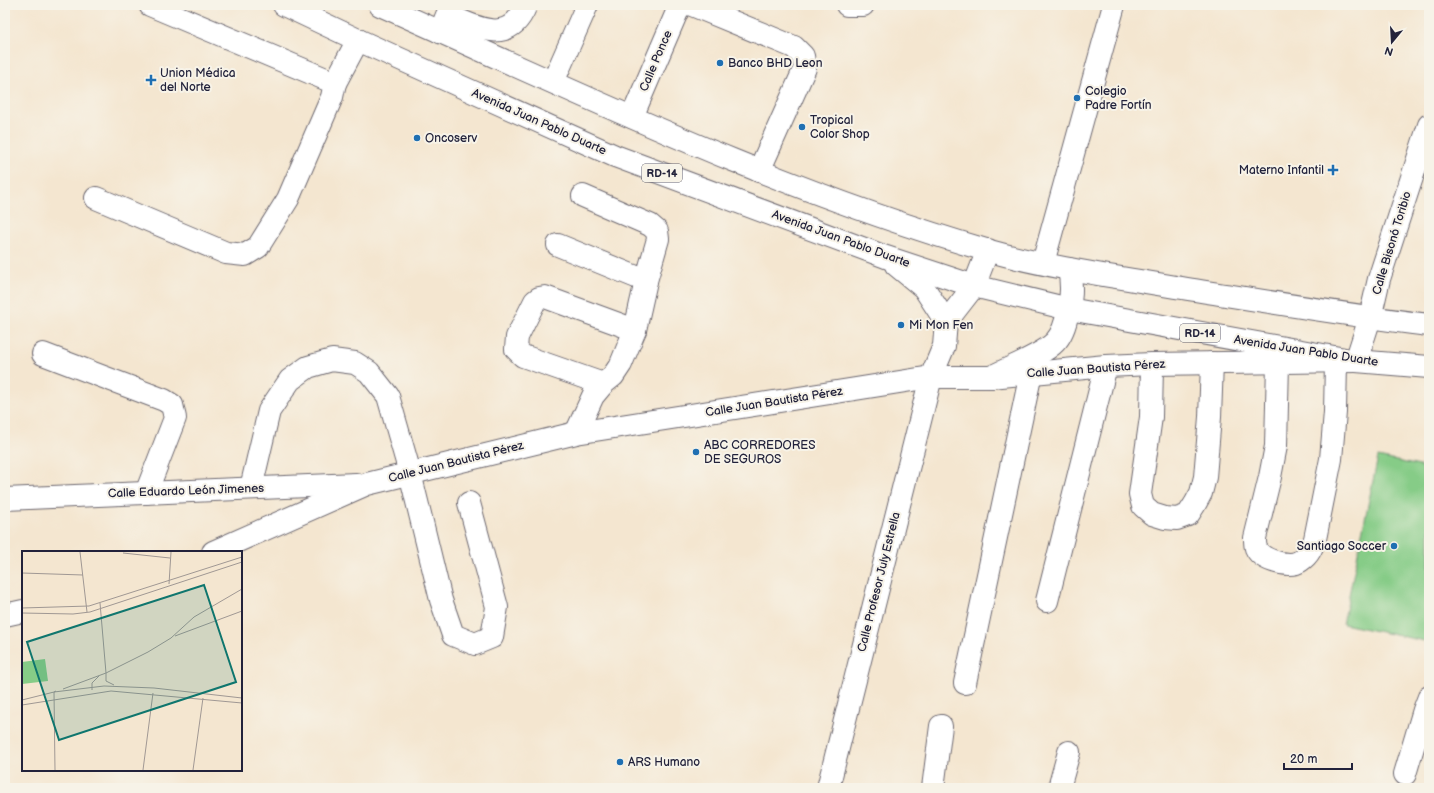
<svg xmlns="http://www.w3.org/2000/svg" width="1434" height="793" font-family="'Balsamiq Sans',sans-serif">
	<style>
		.green { fill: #86cc87; stroke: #547761 }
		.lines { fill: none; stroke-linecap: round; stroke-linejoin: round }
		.minor-casing { stroke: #6c676f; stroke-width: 24 }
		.major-casing { stroke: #6c676f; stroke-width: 24 }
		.minor { stroke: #fff; stroke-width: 22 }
		.major { stroke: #fff; stroke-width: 22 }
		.poi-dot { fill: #1f6fb2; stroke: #f7f3e8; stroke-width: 1.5 }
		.labels { text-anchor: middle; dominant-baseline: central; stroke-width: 4; stroke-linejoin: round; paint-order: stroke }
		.shield { fill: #f7f3e8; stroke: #62616f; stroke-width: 1 }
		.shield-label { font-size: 11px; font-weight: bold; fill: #22223b }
		.street-label { font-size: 12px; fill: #22223b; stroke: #f7f3e8 }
		.poi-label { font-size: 12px; fill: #22223b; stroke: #f7f3e8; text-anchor: start }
		.inset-road { fill: none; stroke: #a09894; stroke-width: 1 }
		.view { fill: #0f766e; fill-opacity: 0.15; stroke: #0f766e; stroke-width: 2 }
		.inset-edge { fill: none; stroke: #22223b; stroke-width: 2 }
	</style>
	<rect width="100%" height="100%" fill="#f7f3e8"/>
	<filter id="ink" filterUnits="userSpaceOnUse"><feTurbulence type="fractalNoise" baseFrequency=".025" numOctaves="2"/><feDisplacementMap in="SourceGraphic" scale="8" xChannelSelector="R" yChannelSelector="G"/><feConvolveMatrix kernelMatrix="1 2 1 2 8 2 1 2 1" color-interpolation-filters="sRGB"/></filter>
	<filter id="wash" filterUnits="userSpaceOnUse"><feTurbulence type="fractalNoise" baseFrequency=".012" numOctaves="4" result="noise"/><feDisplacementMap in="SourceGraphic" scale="16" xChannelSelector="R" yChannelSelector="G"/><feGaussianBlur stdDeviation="0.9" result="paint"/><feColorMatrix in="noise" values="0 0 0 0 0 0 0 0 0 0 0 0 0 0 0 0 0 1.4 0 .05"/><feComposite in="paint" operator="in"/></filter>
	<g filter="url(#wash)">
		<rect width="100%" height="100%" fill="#f4e6d0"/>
		<path class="green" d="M1378 457 1429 468V642L1343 624Z"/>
	</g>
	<g filter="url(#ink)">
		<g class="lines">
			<defs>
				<g id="minor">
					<path d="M692 5 794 47 803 56 805 68 759 171"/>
					<path d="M847 5H863"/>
					<path d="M440 32 447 15C477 27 509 47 526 5"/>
					<path d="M553 82 587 5"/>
					<path d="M335 83 358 40"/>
					<path d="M632 117 680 5"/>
					<path d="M96 198 226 253 245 255 258 247 288 199 332 97 335 83 150 5"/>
					<path d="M558 245 646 281"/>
					<path d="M1043 263 1114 5"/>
					<path d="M43 354 164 400 172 405 175 418 146 493"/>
					<path d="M1278 363 1276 446 1270 477 1255 538C1255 541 1255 545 1256 548 1261 560 1284 566 1296 563 1299 562 1304 558 1306 556 1311 551 1313 545 1315 539L1331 459 1335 412 1336 362"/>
					<path d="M1152 364 1151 417 1140 494 1143 506 1152 514 1165 518 1177 519 1188 515 1195 504 1201 493 1205 477 1210 417 1212 363"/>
					<path d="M603 384 523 356 516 349 517 337 535 301 539 298 545 297 635 330"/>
					<path d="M576 433 593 396 603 384 613 376 621 364 635 330 646 281 658 239 657 231 650 225 583 196"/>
					<path d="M251 488 269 411 290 380 308 367 332 360 355 363 369 372 388 396 410 473 441 600 453 635 475 644 492 637 497 607 469 503"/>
					<path d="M5 499 356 484"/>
					<path d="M213 552 367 484 576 433 786 400 931 377H991L1106 366 1152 364 1356 361 1370 318 1379 279 1429 125"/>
					<path d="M1047 601 1106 366"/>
					<path d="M5 615 23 611"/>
					<path d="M965 683 1031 373"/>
					<path d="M1405 774 1424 710 1429 697"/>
					<path d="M828 788 931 377"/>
					<path d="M933 788 941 726"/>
					<path d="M1059 788 1069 752"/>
				</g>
				<g id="major">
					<path d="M284 5 358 40 615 156 886 257 974 286 1069 309 1356 361 1429 367"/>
					<path d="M380 5C579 93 776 189 986 250 1050 268 1117 277 1182 288 1264 301 1346 315 1429 325"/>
					<path d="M896 265 924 288 946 322 944 346 931 377"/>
					<path d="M946 322 974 286 988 250"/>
					<path d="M991 377C1008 368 1043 355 1055 342 1063 334 1066 322 1068 311 1072 297 1072 284 1069 269"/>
				</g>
			</defs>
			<use href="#minor" class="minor-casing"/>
			<use href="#major" class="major-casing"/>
			<use href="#minor" class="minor"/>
			<use href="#major" class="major"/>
		</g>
	</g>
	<g class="poi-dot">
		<circle cx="720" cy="63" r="4"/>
		<path d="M149 74h4v4h4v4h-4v4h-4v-4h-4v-4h4z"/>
		<circle cx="1077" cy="98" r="4"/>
		<circle cx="802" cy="127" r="4"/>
		<circle cx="417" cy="138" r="4"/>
		<path d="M1331 164h4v4h4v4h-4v4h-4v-4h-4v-4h4z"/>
		<circle cx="901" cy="325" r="4"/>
		<circle cx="696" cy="452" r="4"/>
		<circle cx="1394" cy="546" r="4"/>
		<circle cx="620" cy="762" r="4"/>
	</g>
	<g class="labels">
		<g class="shield">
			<rect x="642" y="164" width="40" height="18" rx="3"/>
			<rect x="1180" y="324" width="40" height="18" rx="3"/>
		</g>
		<g class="shield-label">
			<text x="662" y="173">RD-14</text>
			<text x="1200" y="333">RD-14</text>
		</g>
		<g class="street-label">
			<text transform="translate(656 61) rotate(-67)">Calle Ponce</text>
			<text transform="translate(539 122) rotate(24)">Avenida Juan Pablo Duarte</text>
			<text transform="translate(841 239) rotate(20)">Avenida Juan Pablo Duarte</text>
			<text transform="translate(1392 243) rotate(-73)">Calle Bisonó Toribio</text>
			<text transform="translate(1306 351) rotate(9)">Avenida Juan Pablo Duarte</text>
			<text transform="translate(1096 369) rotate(-4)">Calle Juan Bautista Pérez</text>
			<text transform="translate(774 402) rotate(-9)">Calle Juan Bautista Pérez</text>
			<text transform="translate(456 462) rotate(-14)">Calle Juan Bautista Pérez</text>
			<text transform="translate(186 491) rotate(-2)">Calle Eduardo León Jimenes</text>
			<text transform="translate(879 582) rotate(-76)">Calle Profesor July Estrella</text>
		</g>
		<g class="poi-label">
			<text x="728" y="63">Banco BHD Leon</text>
			<text x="160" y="73">Union Médica<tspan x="160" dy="14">del Norte</tspan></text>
			<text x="1085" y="91">Colegio<tspan x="1085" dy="14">Padre Fortín</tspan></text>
			<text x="810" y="120">Tropical<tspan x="810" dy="14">Color Shop</tspan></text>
			<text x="425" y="138">Oncoserv</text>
			<text x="1324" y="170" text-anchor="end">Materno Infantil</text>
			<text x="909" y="325">Mi Mon Fen</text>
			<text x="704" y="445">ABC CORREDORES<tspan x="704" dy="14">DE SEGUROS</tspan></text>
			<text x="1386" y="546" text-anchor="end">Santiago Soccer</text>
			<text x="628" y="762">ARS Humano</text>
		</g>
	</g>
	<g transform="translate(22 551)">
		<rect width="220" height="220" fill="#f4e6d0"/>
		<path d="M23 108 26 130 0 133V111Z" fill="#86cc87"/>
		<path class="inset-road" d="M58 1 65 61M101 2 148 7M0 22 61 24M147 33 149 1M78 52 84 122M0 57 67 55 220 6M0 62 51 63 68 61 220 11M153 85 220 60M84 122V130L92 134M41 138 84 122 126 101 149 87 172 66 220 38M70 139V132L77 125M0 149 32 141 82 135 132 137 220 147M0 154 89 140 220 152M33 219 32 141 34 140M121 219 131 142M171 219 181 147"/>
		<path class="view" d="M182 34 214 131 37 189 5 91Z"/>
		<rect width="220" height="220" class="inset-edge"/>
	</g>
	<rect width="1434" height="793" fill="none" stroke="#f7f3e8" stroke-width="20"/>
	<g transform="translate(1392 42) rotate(198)" stroke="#f7f3e8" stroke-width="3" paint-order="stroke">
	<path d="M0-3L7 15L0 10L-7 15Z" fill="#22223b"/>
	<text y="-6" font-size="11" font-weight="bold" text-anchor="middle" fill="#22223b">N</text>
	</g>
	<path d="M1284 763v6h68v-6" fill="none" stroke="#22223b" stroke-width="2"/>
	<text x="1290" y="763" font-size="12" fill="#22223b" stroke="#f7f3e8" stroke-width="3" paint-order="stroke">20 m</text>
</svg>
